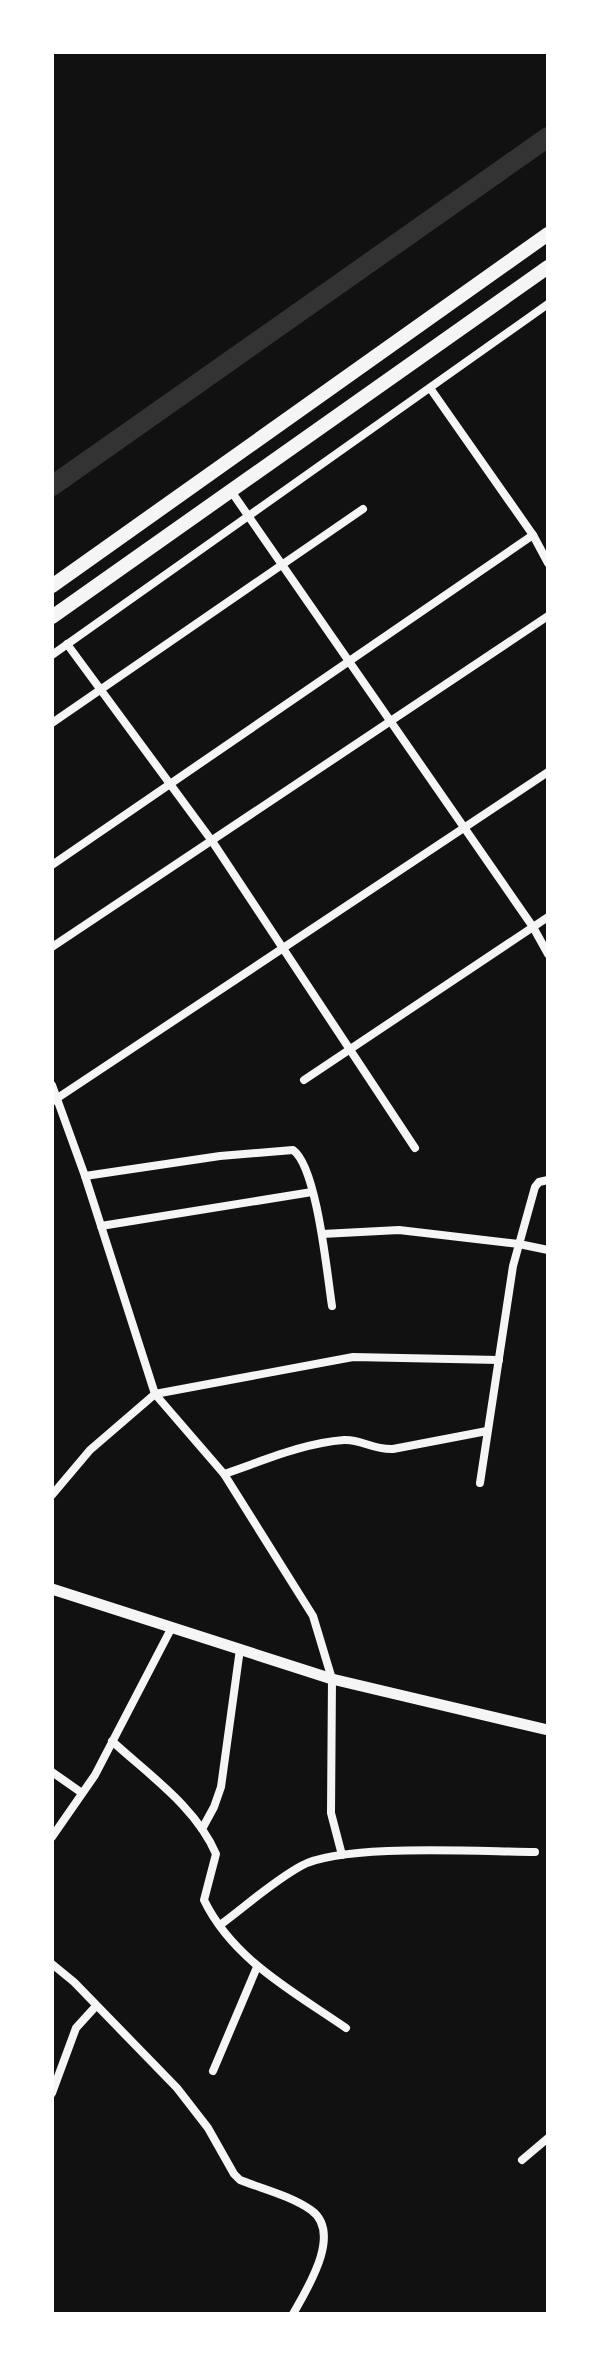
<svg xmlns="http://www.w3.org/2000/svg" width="600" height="2366" font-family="Poppins,sans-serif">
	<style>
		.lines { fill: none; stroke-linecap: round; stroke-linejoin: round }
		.canal { stroke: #333; stroke-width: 20 }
		.minor { stroke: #f5f5f5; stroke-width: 8 }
		.tertiary { stroke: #f5f5f5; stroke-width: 11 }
		.primary { stroke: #f5f5f5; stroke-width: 14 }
	</style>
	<rect width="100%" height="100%" fill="#111"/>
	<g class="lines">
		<path class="canal" d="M52 486 548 137"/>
		<g class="minor">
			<path d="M430 388 533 535 548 563"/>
			<path d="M231 491 533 927 548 954"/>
			<path d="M67 644 212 841 415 1148"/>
			<path d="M52 655 548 304"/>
			<path d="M52 723 363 509"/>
			<path d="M52 865 533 535"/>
			<path d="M52 947 548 616"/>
			<path d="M304 1080 548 917"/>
			<path d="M52 1085 85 1176 155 1394 224 1474 313 1616 332 1679 331 1813 342 1855"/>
			<path d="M53 1101 548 772"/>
			<path d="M85 1176 220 1156 293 1150C317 1167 327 1274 332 1306"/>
			<path d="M101 1226 312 1192"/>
			<path d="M322 1234 399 1230 519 1244 548 1250"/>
			<path d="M224 1474C263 1461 303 1443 344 1440 361 1439 373 1450 393 1449L487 1431"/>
			<path d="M480 1483 513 1266 535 1187 539 1182 548 1180"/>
			<path d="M52 1495 90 1450 155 1394 353 1357 499 1360"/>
			<path d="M112 1741C149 1775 196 1807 216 1854L204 1900C233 1960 294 1992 346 2028"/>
			<path d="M52 1772 82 1793"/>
			<path d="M202 1829 214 1807 221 1787 240 1649"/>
			<path d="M52 1837 95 1775 172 1627"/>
			<path d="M220 1925C246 1906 272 1882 301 1866 342 1843 483 1852 535 1852"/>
			<path d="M52 1964 74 1982 177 2088 208 2128 234 2174 240 2180C263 2189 291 2196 311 2210 343 2233 307 2289 293 2314"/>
			<path d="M213 2071 257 1967"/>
			<path d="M52 2093 76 2028 96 2006"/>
			<path d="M522 2160 548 2138"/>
		</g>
		<path class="tertiary" d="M52 1589 332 1679 548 1730"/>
		<g class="primary">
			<path d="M52 586 548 234"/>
			<path d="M52 617 548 267"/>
		</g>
	</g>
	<rect width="600" height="2366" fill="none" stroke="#ffffff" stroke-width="108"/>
</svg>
